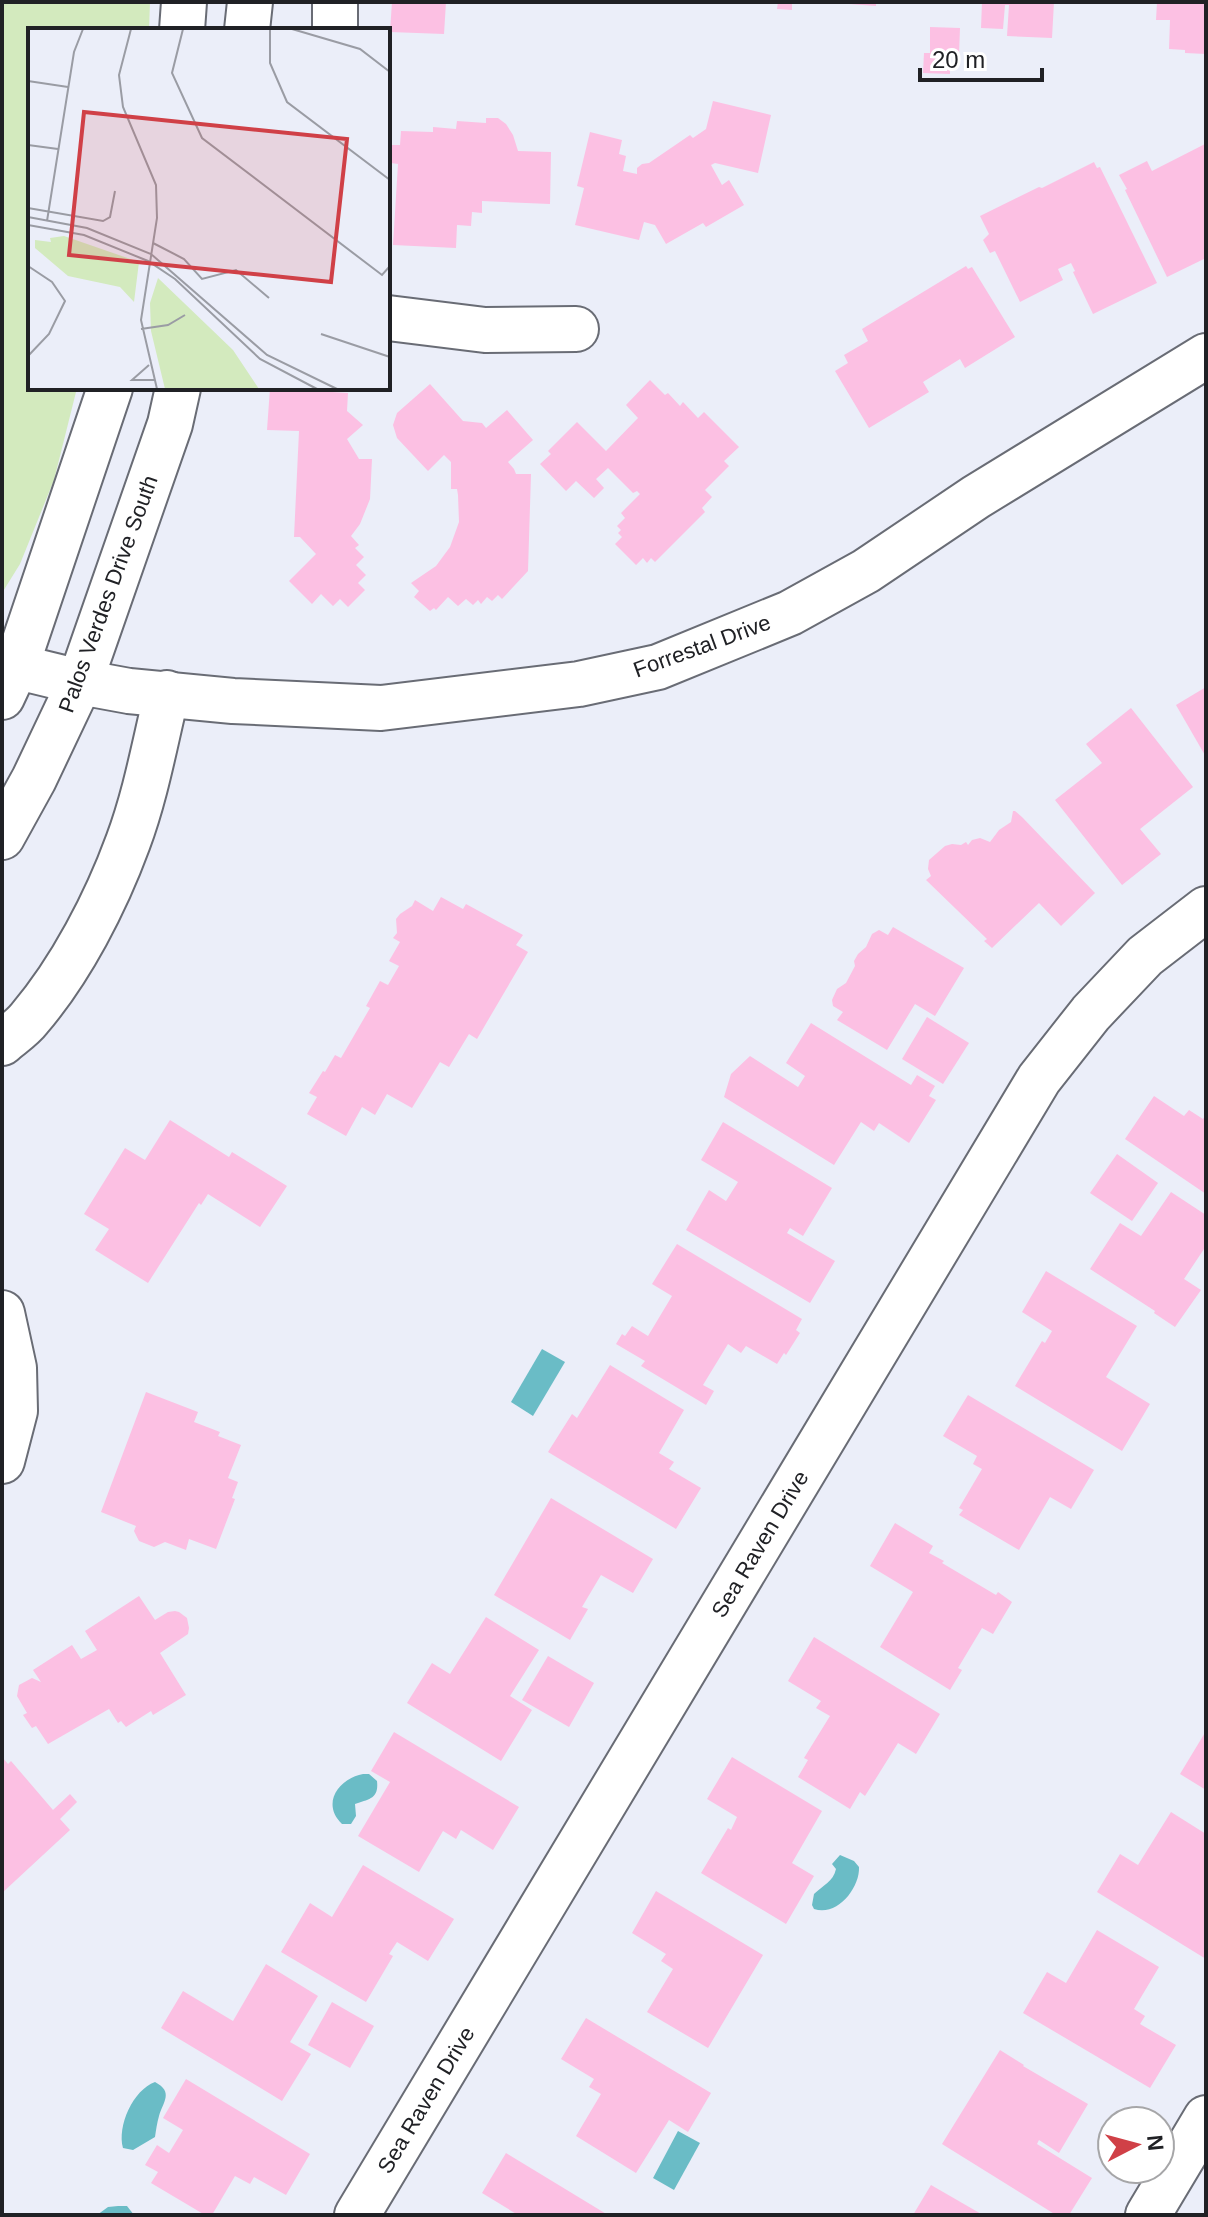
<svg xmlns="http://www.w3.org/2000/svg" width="1208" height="2217" font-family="Arial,sans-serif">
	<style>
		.green { fill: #d3eabe }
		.water { fill: #6abcc6 }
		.building { fill: #fcc0e3 }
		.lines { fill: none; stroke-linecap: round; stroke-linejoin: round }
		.minor-casing { stroke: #696c75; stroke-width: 48 }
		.major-casing { stroke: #696c75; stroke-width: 48 }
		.minor { stroke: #fff; stroke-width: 44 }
		.major { stroke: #fff; stroke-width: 44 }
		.labels { text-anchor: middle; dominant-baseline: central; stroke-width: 7; stroke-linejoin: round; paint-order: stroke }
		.street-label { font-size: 22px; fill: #202125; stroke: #fff }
		.inset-road { fill: none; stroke: #9a9ca4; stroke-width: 2 }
		.view { fill: #d04047; fill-opacity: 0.15; stroke: #d04047; stroke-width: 4 }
		.inset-edge { fill: none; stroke: #202125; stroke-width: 4 }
	</style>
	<rect width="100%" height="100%" fill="#ebeef9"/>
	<path class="green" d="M2 2H150L149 30H30V388H77L54 480 20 564 2 593Z"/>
	<g class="water">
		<path d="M542 1349 565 1362 533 1416 511 1402Z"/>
		<path d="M363 1774H369L377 1781C379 1799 369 1799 355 1804L356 1816 351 1824H342C321 1804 338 1779 363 1774Z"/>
		<path d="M840 1855 854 1861 859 1867C860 1888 837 1917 814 1909L812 1905 814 1894C823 1885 833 1882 836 1869L832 1864Z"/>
		<path d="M155 2082C174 2092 163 2102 159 2116 157 2123 156 2130 155 2137L133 2150 123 2148C117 2126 133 2090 155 2082Z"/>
		<path d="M678 2131 700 2143 674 2190 653 2178Z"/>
		<path d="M118 2206H127L134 2215H97L108 2207Z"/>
	</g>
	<g class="building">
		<path d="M392 2H446L444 34 390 32Z"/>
		<path d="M778 2H792V10L777 9Z"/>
		<path d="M850 2H876V6L849 4Z"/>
		<path d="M982 2H1054L1052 38 1007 36 1009 5H1005L1003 29 981 28Z"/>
		<path d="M1157 2H1206V54L1185 53V50L1169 49 1170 20H1156Z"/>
		<path d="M930 27 960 28 959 54H950V74L923 73 924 53H930Z"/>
		<path d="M713 101 771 115 758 173 715 163 711 165 722 185 729 180 744 205 706 227 703 223 666 244 655 225 644 222 639 240 575 225 584 188 577 186 590 132 622 140 619 154 626 156 623 171 637 174V168L642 164 649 163 690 135 693 138 706 129Z"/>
		<path d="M486 118H498L506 124 513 135 518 151 551 152 550 204 482 201V213L472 212 471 226 457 225 456 248 393 245 398 164 391 163V145H400L401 131 433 132V127L456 129 457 121 486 123Z"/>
		<path d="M1205 144 1206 258 1167 277 1125 190 1127 189 1119 175 1147 161 1152 171Z"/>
		<path d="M1094 162 1097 168 1100 167 1157 283 1093 314 1073 272 1075 271 1071 263 1058 269 1063 280 1020 302 995 251 990 253 983 240 989 234 980 216 1039 187 1042 188Z"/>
		<path d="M966 266 968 269 972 267 1015 337 965 368 960 359 923 382 929 392 869 428 835 371 848 363 844 355 868 341 862 329Z"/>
		<path d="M650 380 665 395 668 393 680 406 683 402 698 418 704 412 739 447 724 461 729 466 705 490 712 497 702 508 705 512 655 562 651 558 647 563 643 558 636 565 615 544 622 537 618 533 621 530 617 526 625 518 621 513 640 494 637 491 633 493 608 468 596 479 604 488 594 498 576 481 566 491 540 464 551 454 548 451 577 422 606 451 638 418 626 405Z"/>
		<path d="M430 384 463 421 482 423 486 428 507 410 533 440 508 462 514 469 516 474H531L528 571 502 599 498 595 492 601 487 597 481 604 478 600 473 605 466 599 458 606 448 597 436 610 434 608 430 611 414 597 419 591 411 583 436 566 450 547 459 522 458 495 457 489H451V462L444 455 428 471 397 438 393 425 397 413Z"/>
		<path d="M270 388 348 393 347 411 363 425 347 439 359 459H372L370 499 360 524 351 536 359 545 355 548 364 557 356 565 366 575 358 583 365 590 348 607 340 599 333 606 321 594 312 604 289 581 316 554 300 537H294L299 431 267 430Z"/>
		<path d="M1206 687V757L1176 705Z"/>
		<path d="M1131 708 1193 787 1140 829 1161 854 1122 885 1055 800 1102 763 1086 744Z"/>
		<path d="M1013 811H1015L1022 817 1095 893 1061 926 1039 903 992 948 984 941 987 939 926 880 931 876 928 869 929 860 945 846 952 844 961 845 966 842 968 845 972 840 980 838 990 842 999 830 1011 822Z"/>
		<path d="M441 897 463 909 466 904 523 935 516 945 528 952 477 1039 469 1034 449 1067 440 1062 412 1108 387 1094 375 1115 362 1107 346 1136 307 1114 317 1097 309 1093 323 1071 325 1072 335 1055 341 1058 370 1008 366 1006 380 981 388 985 399 966 389 961 400 942 393 938 397 933 396 919 400 914 412 906 415 900 433 911Z"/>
		<path d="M893 927 964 968 935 1016 915 1004 887 1050 837 1020 843 1012 833 1006 832 1000 837 989 846 983 855 966 854 961 858 954 866 947 872 934 879 930 888 935Z"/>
		<path d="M927 1017 969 1043 943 1084 902 1059Z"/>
		<path d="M811 1023 911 1085 917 1075 935 1086 929 1096 936 1100 909 1143 879 1123 874 1131 861 1122 834 1165 724 1097 731 1074 750 1056 798 1087 805 1076 786 1063Z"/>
		<path d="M1154 1096 1184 1116 1189 1110 1203 1119 1206 1114V1194L1125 1139Z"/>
		<path d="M170 1120 229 1157 232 1152 287 1186 260 1227 208 1194 201 1205 199 1203 148 1283 95 1250 109 1229 84 1214 125 1148 145 1160Z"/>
		<path d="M723 1122 832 1188 803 1236 790 1228 787 1233 835 1261 810 1303 686 1230 709 1190 726 1201 738 1182 701 1160Z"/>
		<path d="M1117 1154 1158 1183 1132 1221 1090 1193Z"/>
		<path d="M1171 1192 1206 1215V1246L1184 1279 1201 1290 1175 1327 1154 1313 1155 1311 1090 1269 1120 1223 1141 1236Z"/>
		<path d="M677 1244 802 1319 796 1330 800 1333 786 1355 784 1353 777 1364 746 1346 741 1353 728 1344 703 1385 714 1391 706 1405 641 1366 645 1361 616 1344 622 1334 625 1336 632 1326 648 1336 672 1296 652 1284Z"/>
		<path d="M1046 1271 1137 1326 1106 1377 1150 1404 1122 1451 1015 1386 1042 1341 1045 1343 1052 1331 1022 1312Z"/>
		<path d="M610 1365 684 1410 659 1453 674 1462 669 1469 701 1488 676 1529 548 1452 572 1414 577 1418Z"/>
		<path d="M146 1392 198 1412 194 1422 220 1432 218 1436 241 1445 228 1478 238 1482 232 1498 235 1499 216 1549 189 1539 186 1550 165 1542 154 1547 139 1541 134 1531 136 1526 101 1512Z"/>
		<path d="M968 1395 1094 1470 1071 1509 1050 1497 1019 1550 959 1515 963 1510 959 1508 982 1469 973 1464 977 1456 943 1436Z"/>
		<path d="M551 1498 653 1559 633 1593 601 1575 582 1607 588 1609 570 1640 494 1595Z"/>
		<path d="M895 1523 933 1546 929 1553 944 1561 942 1563 996 1595 998 1592 1012 1602 993 1634 982 1628 958 1668 962 1670 950 1690 880 1647 913 1592 870 1566Z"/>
		<path d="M139 1596 155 1620 168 1612 175 1611 179 1612 187 1618 189 1628 188 1634 160 1653 186 1695 153 1715 151 1711 126 1727 121 1721 118 1723 109 1709 48 1744 36 1726 32 1728 23 1715 27 1713 17 1696 19 1685 32 1678 41 1682 33 1670 72 1645 81 1659 97 1650 85 1631Z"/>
		<path d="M486 1617 539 1650 510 1696 532 1710 501 1761 407 1703 432 1663 450 1674Z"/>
		<path d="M814 1637 940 1714 916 1754 898 1743 865 1796 860 1792 850 1809 798 1777 808 1760 804 1758 830 1716 816 1708 821 1701 788 1681Z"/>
		<path d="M548 1656 594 1683 569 1727 522 1700Z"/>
		<path d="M1206 1731V1790L1180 1774Z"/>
		<path d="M394 1732 519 1807 493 1850 461 1830 456 1839 443 1831 419 1872 358 1836 390 1782 371 1771Z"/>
		<path d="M2 1757 8 1764 11 1761 53 1810 70 1794 77 1802 60 1819 70 1830 2 1893Z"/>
		<path d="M732 1757 822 1811 792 1863 814 1876 786 1924 701 1873 728 1828 731 1830 737 1817 707 1799Z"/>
		<path d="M1171 1812 1206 1834V1959L1097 1892 1120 1854 1138 1865Z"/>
		<path d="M363 1865 454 1919 428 1961 397 1942 389 1954 393 1956 366 2002 281 1952 310 1903 332 1917Z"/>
		<path d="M656 1891 763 1955 708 2048 647 2012 673 1969 661 1961 666 1954 632 1933Z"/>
		<path d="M1097 1930 1159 1967 1134 2009 1145 2016 1140 2024 1176 2045 1150 2088 1023 2013 1047 1972 1066 1983Z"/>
		<path d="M266 1964 318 1996 290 2042 311 2054 282 2101 161 2028 183 1991 233 2021Z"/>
		<path d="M332 2002 374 2026 350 2068 308 2045Z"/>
		<path d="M586 2018 711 2093 688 2132 669 2120 636 2173 576 2136 601 2094 589 2087 594 2079 561 2059Z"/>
		<path d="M1000 2050 1024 2065 1023 2066 1088 2104 1059 2153 1039 2140 1037 2144 1092 2178 1069 2215H1056L942 2144Z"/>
		<path d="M186 2079 310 2154 286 2195 254 2177 250 2184 235 2176 212 2215H205L151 2183 158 2172 145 2165 157 2145 169 2153 183 2130 163 2118Z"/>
		<path d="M506 2153 608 2215H518L482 2193Z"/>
		<path d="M931 2185 983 2215H913Z"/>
	</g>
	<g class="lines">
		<defs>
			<g id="minor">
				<path d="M335 2V30"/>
				<path d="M388 318 485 330 576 329"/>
				<path d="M2 663 80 682 129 691 233 701 381 708 579 684 658 667 790 613 866 571 976 497 1206 356"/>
				<path d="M2 1043C11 1035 22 1028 29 1019 71 970 106 902 128 842 146 794 155 742 167 693"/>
				<path d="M2 1313 14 1368 15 1411 2 1461"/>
				<path d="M357 2215 1039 1079 1091 1013 1145 956 1206 909"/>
				<path d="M1148 2215 1206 2118"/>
			</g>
			<g id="major">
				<path d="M182 30 184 2"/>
				<path d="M247 30 250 2"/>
				<path d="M2 697 16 667 110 388"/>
				<path d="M2 837 34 779 80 682 170 424 178 388"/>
			</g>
		</defs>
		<use href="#minor" class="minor-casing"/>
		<use href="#major" class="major-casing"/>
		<use href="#minor" class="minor"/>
		<use href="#major" class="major"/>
	</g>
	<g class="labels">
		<g class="street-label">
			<text transform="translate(108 594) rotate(-70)">Palos Verdes Drive South</text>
			<text transform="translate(702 646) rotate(-20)">Forrestal Drive</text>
			<text transform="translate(760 1544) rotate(-59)">Sea Raven Drive</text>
			<text transform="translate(426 2100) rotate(-59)">Sea Raven Drive</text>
		</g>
	</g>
	<g transform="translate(28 28)">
		<rect width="362" height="362" fill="#ebeef9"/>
		<path d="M36 208 111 234 106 274 92 259 40 248 7 220V212L23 214 22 210ZM130 250 205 322 231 361H137L123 303 122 275Z" fill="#d3eabe"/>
		<path class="inset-road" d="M103 1 91 47 95 79 128 157 129 190 113 292 129 361M155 1 144 45 174 110 354 247 362 238M242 1V35L259 74 362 152M264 1 332 21 362 44M0 53 40 59M0 117 30 121M0 180 75 193 82 189 87 163M0 189 59 200 123 226 239 327 309 361M19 193 46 24 55 1M0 197 56 207 120 233 147 251 232 331 289 361M125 215 156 231 174 251 208 242 241 270M0 238 24 254 37 273 21 306 0 328M113 301 140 297 157 287M293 306 362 329M121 337 104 352H127"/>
		<path class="view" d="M56 84 319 111 303 254 41 227Z"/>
		<rect width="362" height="362" class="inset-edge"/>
	</g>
	<rect width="1208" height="2217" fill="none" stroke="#202125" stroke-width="8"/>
	<g transform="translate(1136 2145) rotate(84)"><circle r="38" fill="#ffffff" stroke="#a6a6a8" stroke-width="2"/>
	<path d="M0-6L14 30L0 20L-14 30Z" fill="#d04047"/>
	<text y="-12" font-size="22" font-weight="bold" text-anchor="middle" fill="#202125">N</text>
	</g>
	<path d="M920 68v12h122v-12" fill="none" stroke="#202125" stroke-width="4"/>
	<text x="932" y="68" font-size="24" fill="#202125" stroke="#ffffff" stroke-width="6" paint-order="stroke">20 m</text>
</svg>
